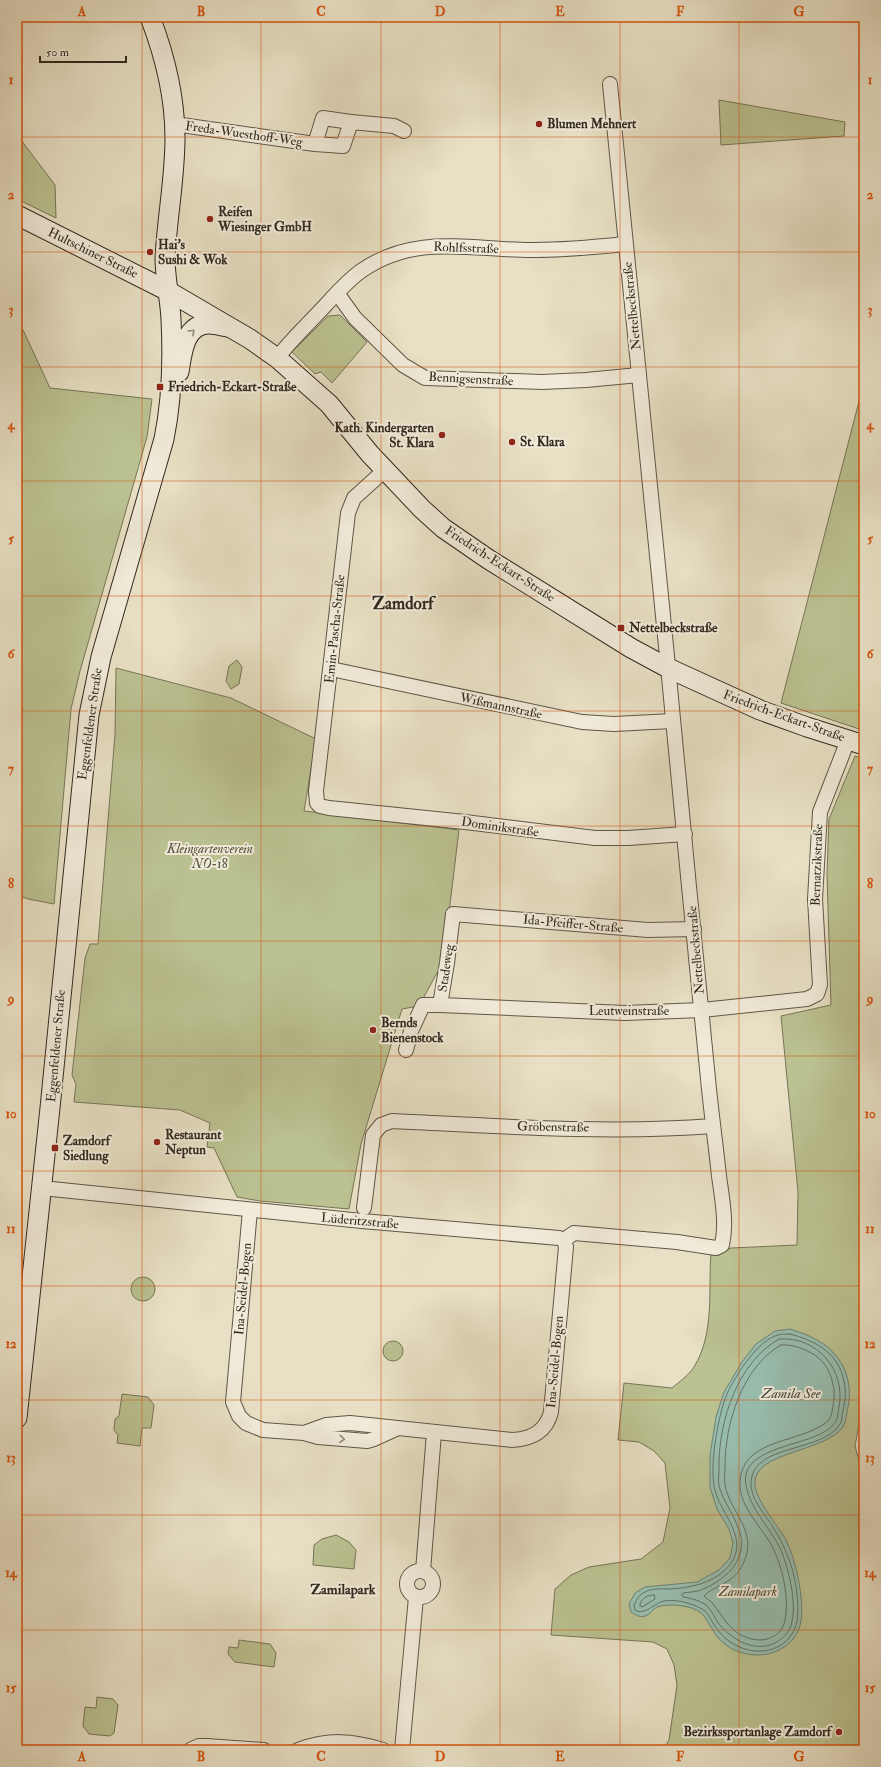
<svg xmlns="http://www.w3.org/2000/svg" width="881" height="1767" font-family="'IM FELL Double Pica',serif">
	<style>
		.green { fill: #bbc191; stroke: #767558 }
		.water { fill: #98beaf; stroke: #6f8275 }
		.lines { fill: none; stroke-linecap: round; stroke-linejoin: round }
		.shore { stroke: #647467; stroke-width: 1 }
		.street-casing { stroke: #5f5748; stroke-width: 16 }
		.secondary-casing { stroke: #31291f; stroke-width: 21 }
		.street { stroke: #f0ebd9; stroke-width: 14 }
		.secondary { stroke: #f0ebd9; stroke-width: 19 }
		.oneway { stroke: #908a7c }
		.grid { fill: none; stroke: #d6540e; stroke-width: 1; stroke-opacity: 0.55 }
		.poi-dot { fill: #8f2418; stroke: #f0ebd9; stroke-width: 1.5 }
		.labels { text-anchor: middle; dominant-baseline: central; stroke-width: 4; stroke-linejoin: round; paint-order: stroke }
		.poi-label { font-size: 13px; font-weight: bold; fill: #31291f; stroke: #f0ebd9; text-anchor: start }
		.street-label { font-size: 13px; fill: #31291f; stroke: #f0ebd9 }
		.park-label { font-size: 13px; font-style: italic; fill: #544f3c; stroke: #f0ebd9 }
		.water-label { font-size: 14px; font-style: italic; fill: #4b4e43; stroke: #f0ebd9 }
		.neighbourhood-label { font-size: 14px; font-weight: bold; fill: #31291f; stroke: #f0ebd9 }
		.district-label { font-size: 17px; font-weight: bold; fill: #31291f; stroke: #f0ebd9 }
		.neatline { fill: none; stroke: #d6540e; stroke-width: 1.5 }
		.grid-label { font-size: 13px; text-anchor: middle; font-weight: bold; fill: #d6540e }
	</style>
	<rect width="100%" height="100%" fill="#e8e0c5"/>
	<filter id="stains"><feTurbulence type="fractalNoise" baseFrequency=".005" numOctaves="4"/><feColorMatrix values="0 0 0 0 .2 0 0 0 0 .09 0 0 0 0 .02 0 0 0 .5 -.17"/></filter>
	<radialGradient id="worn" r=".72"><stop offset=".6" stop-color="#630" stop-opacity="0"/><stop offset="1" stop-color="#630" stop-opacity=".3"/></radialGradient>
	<g class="green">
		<path d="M17 89 19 90 21 140 55 185 56 218 17 199Z"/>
		<path d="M719 100 845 122 844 136 721 145Z"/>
		<path d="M340 315 367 342 332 383 321 372 315 374 292 352 328 316Z"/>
		<path d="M23 330 50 388 152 399 147 437 80 671 71 709 54 904 28 899 17 895V335Z"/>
		<path d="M864 382V711L859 729 781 703Z"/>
		<path d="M237 660 242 667 239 684 231 689 226 681 229 666Z"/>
		<path d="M116 668 231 698 316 739 304 811 459 830 443 962 419 1006 402 1009 361 1144 349 1209 260 1201 237 1197 214 1148 207 1147 210 1123 180 1110 74 1102 76 1084 72 1075 85 958 90 944H98L115 734Z"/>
		<path d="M855 756 864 759V1397L855 1446 864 1480V1750H663L669 1740 677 1685 674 1665 667 1649 653 1642 551 1635 555 1589 571 1575 589 1567 641 1559 663 1542 670 1508 665 1463 654 1451 639 1442 618 1440 624 1383 672 1388C679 1382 689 1375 694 1367 715 1333 708 1290 711 1253H719L731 1248 797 1245 798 1192 781 1016 831 1005 827 874 829 819Z"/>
		<circle cx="143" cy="1289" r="12"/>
		<circle cx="393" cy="1351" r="10"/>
		<path d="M122 1394 148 1397 154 1405 151 1428H142L140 1446 117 1443 118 1435 114 1430 115 1419 119 1416Z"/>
		<path d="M336 1535 349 1542 356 1550 354 1569 313 1565 314 1545 322 1539Z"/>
		<path d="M239 1640 270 1644 276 1653 274 1667 235 1662 228 1654 229 1647 238 1648Z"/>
		<path d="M97 1697 113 1699 118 1705 114 1733 110 1736 89 1734 83 1726 85 1707 96 1708Z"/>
	</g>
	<path class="water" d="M790 1329C812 1336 831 1344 843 1366 849 1378 851 1393 848 1407 847 1413 846 1422 843 1427 825 1452 755 1452 755 1482 754 1499 778 1525 786 1540 796 1560 807 1608 799 1629 796 1636 791 1643 784 1647 767 1659 741 1657 725 1644 720 1641 716 1635 713 1630 709 1625 706 1617 701 1613 692 1605 668 1603 657 1607 653 1609 650 1615 645 1616 640 1618 636 1615 631 1612L629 1604 635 1593 645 1587 697 1582 719 1570 730 1558 733 1543 729 1529 717 1509 710 1487V1455L716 1417 724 1392 742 1362 756 1344 775 1331Z"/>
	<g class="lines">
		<g class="shore">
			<path d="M790 1334C813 1340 836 1351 843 1377 846 1388 846 1398 843 1410 842 1414 842 1421 840 1424 823 1453 753 1443 751 1482 750 1499 765 1514 773 1527 779 1537 784 1546 788 1557 795 1572 802 1612 795 1628 787 1648 765 1655 745 1649 731 1645 720 1635 713 1623 710 1619 707 1611 702 1609 691 1603 677 1599 664 1601 654 1603 645 1616 635 1610L634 1605C637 1599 639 1595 645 1592 652 1588 662 1589 669 1589 692 1588 720 1582 733 1560 747 1534 718 1511 714 1486 710 1463 718 1415 727 1394 735 1376 758 1340 778 1335 781 1334 786 1334 790 1334Z"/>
			<path d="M779 1339C817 1336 846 1370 839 1407 838 1411 838 1418 836 1421 822 1448 738 1442 746 1485 750 1509 768 1525 779 1546 788 1565 798 1604 791 1625 789 1633 782 1639 775 1643 755 1653 732 1640 719 1624 715 1619 713 1612 708 1607 703 1601 690 1598 683 1597L682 1595 683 1593C689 1592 696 1592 701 1590 728 1579 752 1556 737 1525 732 1511 723 1501 719 1486 718 1480 719 1472 719 1465 719 1420 738 1362 779 1339Z"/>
			<path d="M781 1345C793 1344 804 1349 815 1355 825 1362 831 1373 833 1385 835 1392 834 1399 833 1406 832 1410 832 1415 830 1418 828 1422 823 1425 819 1427 792 1443 742 1441 740 1482 738 1506 763 1528 773 1548 782 1567 788 1592 786 1613 785 1623 783 1632 772 1637 763 1642 752 1640 743 1636 728 1629 723 1616 713 1604 711 1600 706 1599 704 1596 716 1584 734 1584 743 1564 759 1531 730 1513 725 1485 724 1479 725 1472 725 1466 725 1424 742 1367 781 1345Z"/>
			<path d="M654 1595 655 1599 642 1607 640 1606C640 1599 647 1595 654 1595Z"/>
		</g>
		<defs>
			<g id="street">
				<path d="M174 124 315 144 323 118 351 122"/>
				<path d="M315 144 343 146 351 122 394 126 404 131"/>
				<path d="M337 293 355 318 403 365 425 378 542 382 586 380 639 375"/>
				<path d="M277 358C291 340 307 325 322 309 334 296 347 281 361 271 417 232 473 251 535 250 565 250 596 247 625 244"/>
				<path d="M385 470 354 498 348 513 316 791 317 803 320 806 329 808 465 822 595 838H628L685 834"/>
				<path d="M331 669 582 722 614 724 672 721"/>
				<path d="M440 1005 625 1013 702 1010 807 999 817 994 820 985 815 899 820 812 848 740"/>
				<path d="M406 1050 411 1031 423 1005H440L447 963 453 914 648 930 694 929"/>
				<path d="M42 1188 362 1221 559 1238 564 1240"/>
				<path d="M364 1208 373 1135 381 1125 392 1121C497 1126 608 1134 713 1126"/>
				<path d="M250 1210 233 1402 239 1416 246 1423 263 1430 304 1433 318 1437 367 1441 374 1439 396 1429"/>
				<path d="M564 1240 574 1233 677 1242 716 1248 722 1245C727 1223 722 1198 719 1176 716 1147 712 1118 709 1089 695 945 680 800 667 656L610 84"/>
				<path d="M304 1433 326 1425 350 1423 512 1440C531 1439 546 1432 551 1412L566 1247 564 1240"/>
				<path d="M423 1571 434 1433"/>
				<circle cx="420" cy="1584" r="13"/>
				<path d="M190 1750 199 1746H207L264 1750"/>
				<path d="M298 1750C328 1739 352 1740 383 1750"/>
				<path d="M402 1750 416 1597"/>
			</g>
			<g id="secondary">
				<path d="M17 215 168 291 250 339 277 358 329 404 370 454 422 509 443 528 488 559 631 648 668 668 760 710 807 727 864 745"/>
				<path d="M179 372C182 354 184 324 209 324 215 324 221 326 227 327"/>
				<path d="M17 1418 50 1108 89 715 101 657 164 439C172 400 173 359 171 319 170 299 165 278 165 258 167 218 175 178 175 138 175 96 165 56 150 17"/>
			</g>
		</defs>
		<use href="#street" class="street-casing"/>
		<use href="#secondary" class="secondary-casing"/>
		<use href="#street" class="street"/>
		<use href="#secondary" class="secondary"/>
	</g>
	<defs><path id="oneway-chevron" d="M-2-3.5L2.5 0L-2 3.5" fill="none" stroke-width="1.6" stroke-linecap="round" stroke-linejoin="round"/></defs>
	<g class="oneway">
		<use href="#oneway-chevron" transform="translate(192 332) rotate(-45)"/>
		<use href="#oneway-chevron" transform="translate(342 1439) rotate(5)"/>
	</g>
	<path class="grid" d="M142 17V1750M261 17V1750M381 17V1750M500 17V1750M620 17V1750M739 17V1750M17 137H864M17 252H864M17 367H864M17 481H864M17 596H864M17 711H864M17 826H864M17 941H864M17 1056H864M17 1171H864M17 1286H864M17 1400H864M17 1515H864M17 1630H864"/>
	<g class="poi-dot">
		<circle cx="539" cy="124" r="4"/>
		<circle cx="210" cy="219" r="4"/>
		<circle cx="150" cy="252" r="4"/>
		<rect x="156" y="383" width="8" height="8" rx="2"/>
		<circle cx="442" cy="435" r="4"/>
		<circle cx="512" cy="442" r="4"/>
		<rect x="617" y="624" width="8" height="8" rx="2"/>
		<circle cx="373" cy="1030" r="4"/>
		<circle cx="157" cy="1142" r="4"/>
		<rect x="51" y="1144" width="8" height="8" rx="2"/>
		<circle cx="839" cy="1732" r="4"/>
	</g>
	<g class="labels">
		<g class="poi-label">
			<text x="547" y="124">Blumen Mehnert</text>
			<text x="218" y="212">Reifen<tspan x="218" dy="15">Wiesinger GmbH</tspan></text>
			<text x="158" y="245">Hai's<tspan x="158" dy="15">Sushi &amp; Wok</tspan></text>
			<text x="168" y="387">Friedrich-Eckart-Straße</text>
			<text x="434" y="428" text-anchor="end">Kath. Kindergarten<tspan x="434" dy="15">St. Klara</tspan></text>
			<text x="520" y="442">St. Klara</text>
			<text x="629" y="628">Nettelbeckstraße</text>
			<text x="381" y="1023">Bernds<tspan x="381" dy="15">Bienenstock</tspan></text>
			<text x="165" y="1135">Restaurant<tspan x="165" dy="15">Neptun</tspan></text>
			<text x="63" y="1141">Zamdorf<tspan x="63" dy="15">Siedlung</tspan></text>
			<text x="831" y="1732" text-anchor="end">Bezirkssportanlage Zamdorf</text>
		</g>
		<g class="street-label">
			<text transform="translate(244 134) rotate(8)">Freda-Wuesthoff-Weg</text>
			<text transform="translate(466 248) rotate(2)">Rohlfsstraße</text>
			<text transform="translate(93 253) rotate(26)">Hultschiner Straße</text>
			<text transform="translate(632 306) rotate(-96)">Nettelbeckstraße</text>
			<text transform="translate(471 379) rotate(3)">Bennigsenstraße</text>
			<text transform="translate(500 564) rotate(33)">Friedrich-Eckart-Straße</text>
			<text transform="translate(335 629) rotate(-84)">Emin-Pascha-Straße</text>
			<text transform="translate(501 706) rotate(12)">Wißmannstraße</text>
			<text transform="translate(784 716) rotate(20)">Friedrich-Eckart-Straße</text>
			<text transform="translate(90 724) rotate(-82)">Eggenfeldener Straße</text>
			<text transform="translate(500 827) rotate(8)">Dominikstraße</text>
			<text transform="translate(817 865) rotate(-88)">Bernatzikstraße</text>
			<text transform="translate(573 924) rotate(5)">Ida-Pfeiffer-Straße</text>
			<text transform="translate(696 950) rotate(-95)">Nettelbeckstraße</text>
			<text transform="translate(446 968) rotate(-82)">Stadeweg</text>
			<text x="629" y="1011">Leutweinstraße</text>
			<text transform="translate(56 1046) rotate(-85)">Eggenfeldener Straße</text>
			<text transform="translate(553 1127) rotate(1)">Gröbenstraße</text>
			<text transform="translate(360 1221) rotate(5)">Lüderitzstraße</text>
			<text transform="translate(243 1289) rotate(-85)">Ina-Seidel-Bogen</text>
			<text transform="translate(555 1362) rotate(-85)">Ina-Seidel-Bogen</text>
		</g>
		<g class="park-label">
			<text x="210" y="849">Kleingartenverein<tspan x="210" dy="15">NO-18</tspan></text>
			<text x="748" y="1592">Zamilapark</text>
		</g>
		<g class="water-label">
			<text x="791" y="1393">Zamila See</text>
		</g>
		<g class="neighbourhood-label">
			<text x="343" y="1589">Zamilapark</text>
		</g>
		<g class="district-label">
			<text x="403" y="603">Zamdorf</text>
		</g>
	</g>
	<rect width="881" height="1767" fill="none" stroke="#e8e0c5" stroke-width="44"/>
	<path d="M40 56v6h86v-6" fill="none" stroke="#31291f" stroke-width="2"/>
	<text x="46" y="56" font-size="12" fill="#31291f" stroke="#f0ebd9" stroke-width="3" paint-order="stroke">50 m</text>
	<rect x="22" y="22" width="837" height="1723" class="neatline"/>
	<g class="grid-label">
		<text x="82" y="16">A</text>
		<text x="201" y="16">B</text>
		<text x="321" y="16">C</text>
		<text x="440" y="16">D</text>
		<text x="560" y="16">E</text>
		<text x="680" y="16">F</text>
		<text x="799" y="16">G</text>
		<text x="11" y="84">1</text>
		<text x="870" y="84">1</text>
		<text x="11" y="199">2</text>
		<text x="870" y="199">2</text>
		<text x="11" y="314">3</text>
		<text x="870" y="314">3</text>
		<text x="11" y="429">4</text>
		<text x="870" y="429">4</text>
		<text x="11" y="543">5</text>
		<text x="870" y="543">5</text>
		<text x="11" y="658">6</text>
		<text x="870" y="658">6</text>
		<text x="11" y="773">7</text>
		<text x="870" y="773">7</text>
		<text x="11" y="888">8</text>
		<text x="870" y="888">8</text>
		<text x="11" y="1003">9</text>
		<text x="870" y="1003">9</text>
		<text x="11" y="1118">10</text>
		<text x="870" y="1118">10</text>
		<text x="11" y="1233">11</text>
		<text x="870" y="1233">11</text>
		<text x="11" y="1348">12</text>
		<text x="870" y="1348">12</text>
		<text x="11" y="1462">13</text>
		<text x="870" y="1462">13</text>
		<text x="11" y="1577">14</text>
		<text x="870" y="1577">14</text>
		<text x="11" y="1692">15</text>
		<text x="870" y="1692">15</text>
		<text x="82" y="1761">A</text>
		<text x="201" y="1761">B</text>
		<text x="321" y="1761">C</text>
		<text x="440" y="1761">D</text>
		<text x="560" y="1761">E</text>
		<text x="680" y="1761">F</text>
		<text x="799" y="1761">G</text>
	</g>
	<rect width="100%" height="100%" filter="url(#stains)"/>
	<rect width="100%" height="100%" fill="url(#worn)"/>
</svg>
